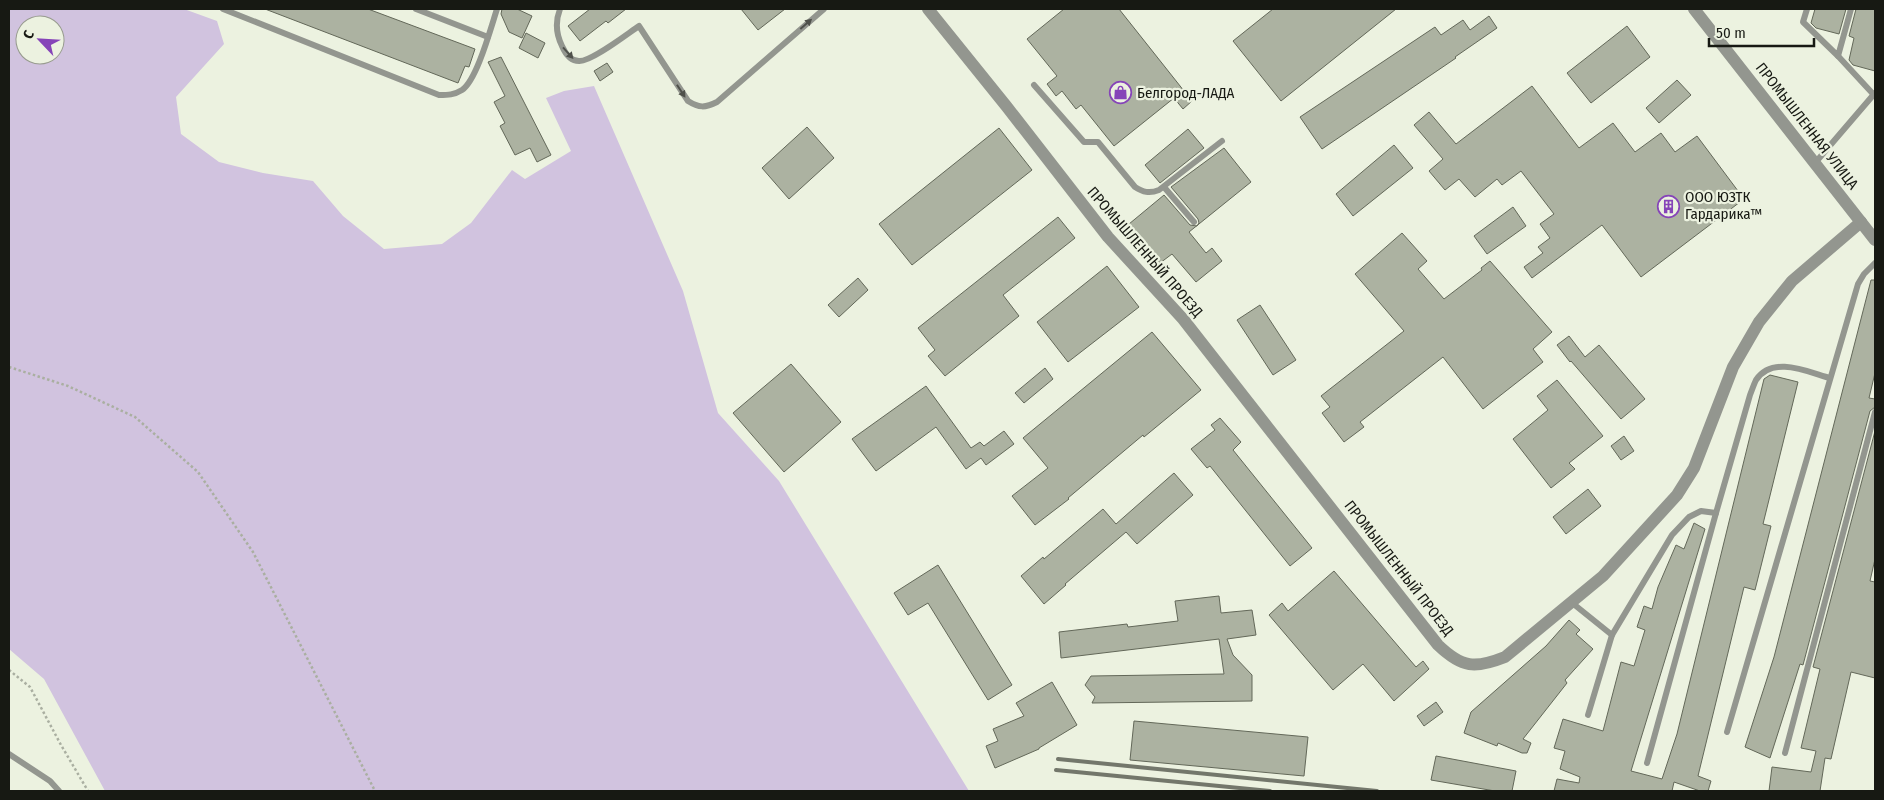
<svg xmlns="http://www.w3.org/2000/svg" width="1884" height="800" font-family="'Fira Sans Condensed',sans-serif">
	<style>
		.green { fill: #d1c3df; fill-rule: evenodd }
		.building { fill: #acb2a1; stroke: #636859 }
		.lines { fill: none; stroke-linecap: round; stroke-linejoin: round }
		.path { stroke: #aaafa1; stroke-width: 2.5; stroke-dasharray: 2.5 2.5; stroke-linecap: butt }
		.service { stroke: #93968f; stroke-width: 6 }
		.minor { stroke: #93968f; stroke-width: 12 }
		.tertiary { stroke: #93968f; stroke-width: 12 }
		.rail { stroke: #73776b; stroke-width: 4 }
		.oneway { fill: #4f514b }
		.labels { text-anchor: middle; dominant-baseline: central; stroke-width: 4.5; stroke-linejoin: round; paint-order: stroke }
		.poi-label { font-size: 15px; fill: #171913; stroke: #ecf2e0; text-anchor: start }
		.street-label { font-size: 15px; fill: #171913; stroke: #ecf2e0 }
	</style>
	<rect width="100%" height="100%" fill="#ecf2e0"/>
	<path class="green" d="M9 9H184L217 21 224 44 176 97 181 134 219 162 263 173 313 181 343 216 384 249 442 244 471 223 512 170 525 179 571 151 546 98 564 91 594 86 683 291 718 413 779 481 969 791H105L44 679 9 649ZM25 25H55V55H25Z"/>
	<g class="building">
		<path d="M265 9H368L475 49 469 67 465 66 458 83Z"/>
		<path d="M502 9H517L532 16 522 38 509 32 501 14Z"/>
		<path d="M590 9H626L608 23 606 21 580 41 568 26Z"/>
		<path d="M741 9H785L758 30Z"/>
		<path d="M1064 9H1119L1192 101 1183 109 1174 98 1114 146 1081 105 1076 109 1062 91 1056 96 1047 84 1057 76 1027 39Z"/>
		<path d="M1273 9H1396L1281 101 1233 41Z"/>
		<path d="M1815 9H1846L1839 34 1816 28 1811 23Z"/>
		<path d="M1856 9H1875V71L1853 65 1849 60 1854 38 1849 36Z"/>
		<path d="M1489 16 1497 28 1455 57 1456 58 1322 149 1300 117 1435 27 1441 35 1463 20 1470 30Z"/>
		<path d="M1627 26 1650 57 1591 103 1567 73Z"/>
		<path d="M526 33 545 43 538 58 519 48Z"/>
		<path d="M501 57 551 155 537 162 530 148 515 155 500 126 505 123 494 102 505 96 488 62Z"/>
		<path d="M607 63 613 72 600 81 594 71Z"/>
		<path d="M1677 80 1691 95 1659 123 1646 108Z"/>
		<path d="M1532 86 1579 148 1613 123 1635 152 1661 133 1675 152 1697 136 1744 199 1641 277 1602 225 1532 278 1524 267 1543 253 1538 247 1550 238 1540 224 1554 214 1521 171 1502 185 1497 179 1475 197 1459 179 1445 190 1429 171 1443 159 1414 125 1429 112 1456 144Z"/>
		<path d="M807 127 834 158 789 199 762 168Z"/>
		<path d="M999 128 1032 170 912 265 879 224Z"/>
		<path d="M1188 129 1204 148 1160 183 1145 165Z"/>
		<path d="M1394 145 1413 168 1353 216 1336 194Z"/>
		<path d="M1224 148 1251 182 1189 232 1206 253 1212 248 1222 261 1196 282 1172 254 1160 263 1129 224 1164 195 1190 225 1197 226 1199 223 1198 219 1171 187Z"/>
		<path d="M1513 207 1526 226 1487 254 1474 236Z"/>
		<path d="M1058 217 1075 238 1003 295 1019 316 945 376 928 356 935 350 918 328Z"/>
		<path d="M1402 233 1427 261 1418 269 1444 299 1482 270 1481 268 1490 261 1552 332 1533 349 1543 362 1483 409 1443 357 1360 422 1364 427 1344 442 1322 413 1330 407 1321 396 1404 331 1355 274Z"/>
		<path d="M1107 266 1139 307 1068 362 1037 322Z"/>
		<path d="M858 278 868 290 839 317 828 305Z"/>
		<path d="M1871 280H1875V373L1869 398 1875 399V407L1870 411 1803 665 1800 664 1770 758 1745 747 1774 657Z"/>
		<path d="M1260 305 1296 360 1273 375 1237 320Z"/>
		<path d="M1152 332 1201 390 1144 437 1143 435 1068 498 1069 499 1035 525 1012 496 1048 468 1023 438Z"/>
		<path d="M1569 336 1585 357 1599 345 1645 399 1621 419 1571 361 1570 362 1557 345Z"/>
		<path d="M791 364 841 422 784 472 733 413Z"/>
		<path d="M1045 368 1053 379 1024 403 1015 393Z"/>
		<path d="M1770 375 1798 382 1763 524 1771 526 1755 590 1744 587 1698 776 1711 781 1708 791H1700L1674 782 1672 791H1554L1557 779 1579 783 1580 777 1560 769 1565 751 1554 748 1563 719 1603 731 1621 662 1634 666 1645 630 1637 627 1644 606 1652 609 1658 587 1676 545 1684 549 1694 523 1705 529 1631 771 1662 779 1677 734 1764 379Z"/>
		<path d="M1557 380 1603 436 1569 463 1575 469 1551 488 1513 439 1548 410 1537 396Z"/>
		<path d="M926 386 971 448 980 442 984 446 1004 431 1014 444 986 465 981 458 966 469 936 427 876 471 852 439Z"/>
		<path d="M1220 418 1241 442 1233 450 1312 548 1290 566 1210 466 1207 468 1191 449 1215 430 1211 425Z"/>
		<path d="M1875 431V559L1870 581 1875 582V678L1851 672 1831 759 1825 758 1820 791H1769L1772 767 1811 772 1816 751 1801 748 1820 669 1813 667Z"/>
		<path d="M1624 436 1634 451 1621 460 1611 446Z"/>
		<path d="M1174 473 1193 495 1137 544 1126 532 1065 584 1066 585 1044 604 1021 576 1043 557 1044 559 1103 509 1116 524Z"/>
		<path d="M1588 489 1601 506 1566 534 1553 517Z"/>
		<path d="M938 565 1012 685 988 700 928 603 908 615 894 593Z"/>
		<path d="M1334 571 1416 667 1423 661 1429 669 1394 701 1363 664 1333 690 1269 615 1282 603 1288 611Z"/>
		<path d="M1219 596 1221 613 1252 610 1256 635 1227 639 1233 655 1252 675V701L1092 703 1095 697 1085 685 1091 676 1224 674 1219 639 1061 658 1059 632 1127 624 1128 627 1178 621 1175 601Z"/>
		<path d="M1569 620 1580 630 1576 634 1593 649 1565 680 1567 683 1523 739 1531 743 1527 753H1522L1498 743 1497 746 1464 733 1471 712 1546 646Z"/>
		<path d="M1052 682 1077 725 1039 748V749L995 768 986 746 998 741 993 729 1024 716 1016 703Z"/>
		<path d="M1436 702 1443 712 1424 726 1417 716Z"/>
		<path d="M1134 721 1308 737 1304 776 1130 760Z"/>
		<path d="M1436 756 1516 771 1512 791H1495L1431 780Z"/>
	</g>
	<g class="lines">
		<g class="path">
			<path d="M9 367 68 386 135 417 198 472 253 552 375 791"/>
			<path d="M9 670 30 687 61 745 88 791"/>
		</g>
		<g class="service">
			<path d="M223 9 439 95C448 95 454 95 462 90 477 80 491 27 497 9"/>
			<path d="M416 9 488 37"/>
			<path d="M560 9C555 22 556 34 562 46 565 53 570 61 579 61 591 62 627 34 639 26L688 101C699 108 705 108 717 102L824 9"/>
			<path d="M1807 9 1803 22 1838 56 1851 9"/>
			<path d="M1838 56 1874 95"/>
			<path d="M1034 85 1084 142H1098L1135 187C1143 192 1149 194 1159 190L1222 141"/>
			<path d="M1815 163 1875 93"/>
			<path d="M1164 187 1194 222"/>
			<path d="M1571 602 1612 635"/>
			<path d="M1588 715 1612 635 1672 535 1689 517 1701 511 1716 513"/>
			<path d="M1727 732 1858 284 1864 274 1875 263"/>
			<path d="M1785 753 1875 412"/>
			<path d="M9 754 50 781 59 791"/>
			<path d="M1647 763 1716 513 1750 395C1752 390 1754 384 1756 380 1773 355 1808 372 1830 378"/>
		</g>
		<path class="minor" d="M928 9 1007 107 1108 237 1183 319 1438 645C1462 668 1475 669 1505 657L1603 576 1677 495 1694 468 1733 367 1759 322 1792 281 1861 222"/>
		<path class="tertiary" d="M1694 9 1875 240"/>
		<g class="rail">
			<path d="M1058 759 1377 791"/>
			<path d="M1056 770 1270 791"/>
		</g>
	</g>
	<defs><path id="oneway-solid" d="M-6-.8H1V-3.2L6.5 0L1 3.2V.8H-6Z" transform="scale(1.25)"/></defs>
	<g class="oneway">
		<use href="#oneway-solid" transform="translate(806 24) rotate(-41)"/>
		<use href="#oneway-solid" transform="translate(568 53) rotate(48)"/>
		<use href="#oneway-solid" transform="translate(681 91) rotate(57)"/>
	</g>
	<defs>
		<symbol id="shop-ring" viewBox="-11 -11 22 22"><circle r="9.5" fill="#ecf2e0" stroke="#8644b8" stroke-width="1.5"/><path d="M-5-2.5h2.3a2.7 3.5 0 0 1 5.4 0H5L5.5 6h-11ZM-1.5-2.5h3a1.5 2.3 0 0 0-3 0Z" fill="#8644b8"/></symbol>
		<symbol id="building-ring" viewBox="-11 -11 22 22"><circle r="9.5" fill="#ecf2e0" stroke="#8644b8" stroke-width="1.5"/><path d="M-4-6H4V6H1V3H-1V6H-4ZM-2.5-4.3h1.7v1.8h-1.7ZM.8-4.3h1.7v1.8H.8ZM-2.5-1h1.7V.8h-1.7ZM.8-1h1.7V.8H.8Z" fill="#8644b8"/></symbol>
	</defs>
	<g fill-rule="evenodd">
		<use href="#shop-ring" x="1108" y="80" width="25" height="25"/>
		<use href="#building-ring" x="1656" y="194" width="25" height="25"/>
	</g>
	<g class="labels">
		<g class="poi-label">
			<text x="1137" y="93">Белгород-ЛАДА</text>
			<text x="1685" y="197">ООО ЮЗТК<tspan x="1685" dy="17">Гардарика™</tspan></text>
		</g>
		<g class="street-label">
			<text transform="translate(1807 126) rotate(52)">ПРОМЫШЛЕННАЯ УЛИЦА</text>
			<text transform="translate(1145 252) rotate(49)">ПРОМЫШЛЕННЫЙ ПРОЕЗД</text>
			<text transform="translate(1399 568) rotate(52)">ПРОМЫШЛЕННЫЙ ПРОЕЗД</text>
		</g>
	</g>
	<rect width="1884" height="800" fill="none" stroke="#171913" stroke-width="20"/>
	<g transform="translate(40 40) rotate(295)"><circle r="24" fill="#ecf2e0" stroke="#979b8e"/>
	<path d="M0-4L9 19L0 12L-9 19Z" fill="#8644b8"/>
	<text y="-8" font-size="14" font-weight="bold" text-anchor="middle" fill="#171913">С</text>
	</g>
	<path d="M1709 38v8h105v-8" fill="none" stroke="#171913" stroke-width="2.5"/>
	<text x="1716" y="38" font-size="15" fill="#171913" stroke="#ecf2e0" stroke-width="4" paint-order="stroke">50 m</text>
</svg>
